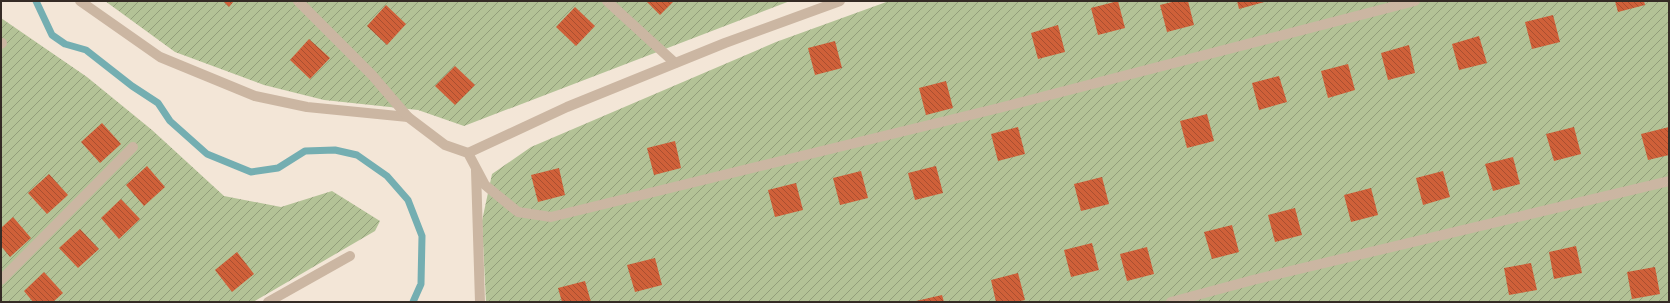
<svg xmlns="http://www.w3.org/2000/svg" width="1670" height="303" font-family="'Noto Sans',sans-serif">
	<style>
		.garden { fill: url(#garden-furrows) }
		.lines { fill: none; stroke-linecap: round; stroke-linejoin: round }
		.stream { stroke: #74aeb1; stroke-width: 7 }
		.building { fill: url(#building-back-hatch) }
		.lane { stroke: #cbb6a2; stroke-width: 10 }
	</style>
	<defs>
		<pattern id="garden-furrows" width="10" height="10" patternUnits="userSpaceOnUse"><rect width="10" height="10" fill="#b3c296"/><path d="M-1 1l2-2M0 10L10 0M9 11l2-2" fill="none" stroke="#929e7a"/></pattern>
		<pattern id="building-back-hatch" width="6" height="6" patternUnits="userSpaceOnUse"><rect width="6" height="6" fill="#cf6039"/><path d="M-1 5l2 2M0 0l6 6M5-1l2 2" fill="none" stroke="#a94f30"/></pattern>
	</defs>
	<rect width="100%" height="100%" fill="#f3e6d7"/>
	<g class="garden">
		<path d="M105 1H790L464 126 418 110 324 100 264 85 175 52Z"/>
		<path d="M889 1H1669V302H486L482 221 492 174 531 147 776 42Z"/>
		<path d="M1 18 87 77 152 130 224 196 281 207 332 191 380 221 375 231 253 302H1Z"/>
	</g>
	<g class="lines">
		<path class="stream" d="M36 1 52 35 65 44 86 50 132 86 158 103 170 121 207 154 251 172 278 168 305 151 335 150 357 155 387 176 408 200 422 236 421 284 413 302"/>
	</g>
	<g class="building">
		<path d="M223 1H234L229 7Z"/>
		<path d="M646 1H674L660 15Z"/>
		<path d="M1118 1 1125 28 1098 35 1091 8Z"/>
		<path d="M1176 1H1188L1194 25 1167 32 1160 5Z"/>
		<path d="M1237 1H1268L1239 9Z"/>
		<path d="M1615 1H1644L1645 5 1618 12Z"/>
		<path d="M386 5 406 24 387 45 367 26Z"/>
		<path d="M575 7 595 26 576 46 556 27Z"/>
		<path d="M1553 15 1560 42 1532 49 1525 22Z"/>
		<path d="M1058 25 1065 52 1038 59 1031 33Z"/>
		<path d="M1479 36 1487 63 1459 70 1452 44Z"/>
		<path d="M309 39 330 58 310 79 290 60Z"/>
		<path d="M835 41 842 68 815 75 808 48Z"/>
		<path d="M1409 45 1415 73 1388 80 1381 53Z"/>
		<path d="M1348 64 1355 90 1328 98 1321 71Z"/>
		<path d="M455 66 475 85 455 105 435 86Z"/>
		<path d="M1279 76 1287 102 1259 110 1252 83Z"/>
		<path d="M946 81 953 108 926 115 919 88Z"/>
		<path d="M1207 114 1214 141 1187 148 1180 121Z"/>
		<path d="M102 123 121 144 100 163 81 142Z"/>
		<path d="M1018 127 1025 154 998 161 991 134Z"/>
		<path d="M1574 127 1581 154 1554 161 1546 134Z"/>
		<path d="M1669 127V155L1648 160 1641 134Z"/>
		<path d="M675 141 681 168 654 175 647 148Z"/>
		<path d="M1513 157 1520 184 1493 191 1485 164Z"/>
		<path d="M147 166 165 187 144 206 126 185Z"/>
		<path d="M936 166 943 193 915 200 908 173Z"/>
		<path d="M559 168 565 195 538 202 531 175Z"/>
		<path d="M861 171 868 198 840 205 833 178Z"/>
		<path d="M1443 171 1450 197 1423 205 1416 178Z"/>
		<path d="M49 174 68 195 47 214 28 193Z"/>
		<path d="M1102 177 1109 204 1081 211 1074 184Z"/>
		<path d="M796 183 803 210 775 217 768 190Z"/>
		<path d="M1371 188 1378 215 1351 222 1344 195Z"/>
		<path d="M121 199 140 219 119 239 101 218Z"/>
		<path d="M1295 208 1302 235 1275 242 1268 215Z"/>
		<path d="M13 217 31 238 10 257 1 246V228Z"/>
		<path d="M1232 225 1239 252 1212 259 1204 232Z"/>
		<path d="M80 229 99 249 78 268 59 248Z"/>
		<path d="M1092 243 1099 270 1071 277 1064 250Z"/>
		<path d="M1576 246 1582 273 1554 279 1549 252Z"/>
		<path d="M1147 247 1154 274 1127 281 1120 254Z"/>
		<path d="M237 252 254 274 232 292 215 270Z"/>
		<path d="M655 258 662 285 635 292 627 265Z"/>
		<path d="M1531 263 1537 290 1509 295 1504 268Z"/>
		<path d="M1655 267 1660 294 1632 299 1627 272Z"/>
		<path d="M44 272 63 293 53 302H33L24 291Z"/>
		<path d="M1018 273 1025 300 1016 302H996L991 280Z"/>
		<path d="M585 281 591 302H562L558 288Z"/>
		<path d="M942 295 944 302H917L916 301Z"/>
	</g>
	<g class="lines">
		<g class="lane">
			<path d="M80 1 160 57 255 96 307 107 408 117"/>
			<path d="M298 1 372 75 408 117 445 145 468 153 485 185 518 212 551 217 999 108 1415 1"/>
			<path d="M607 1 675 63"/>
			<path d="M1 44 2 43"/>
			<path d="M468 153 567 107 725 43 840 1"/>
			<path d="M476 170 480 302"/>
			<path d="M1 280 133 147"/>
			<path d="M268 302 350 256"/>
			<path d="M1171 302 1253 280 1669 181"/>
		</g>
	</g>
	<rect width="1670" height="303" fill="none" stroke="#352b25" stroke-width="4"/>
</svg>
